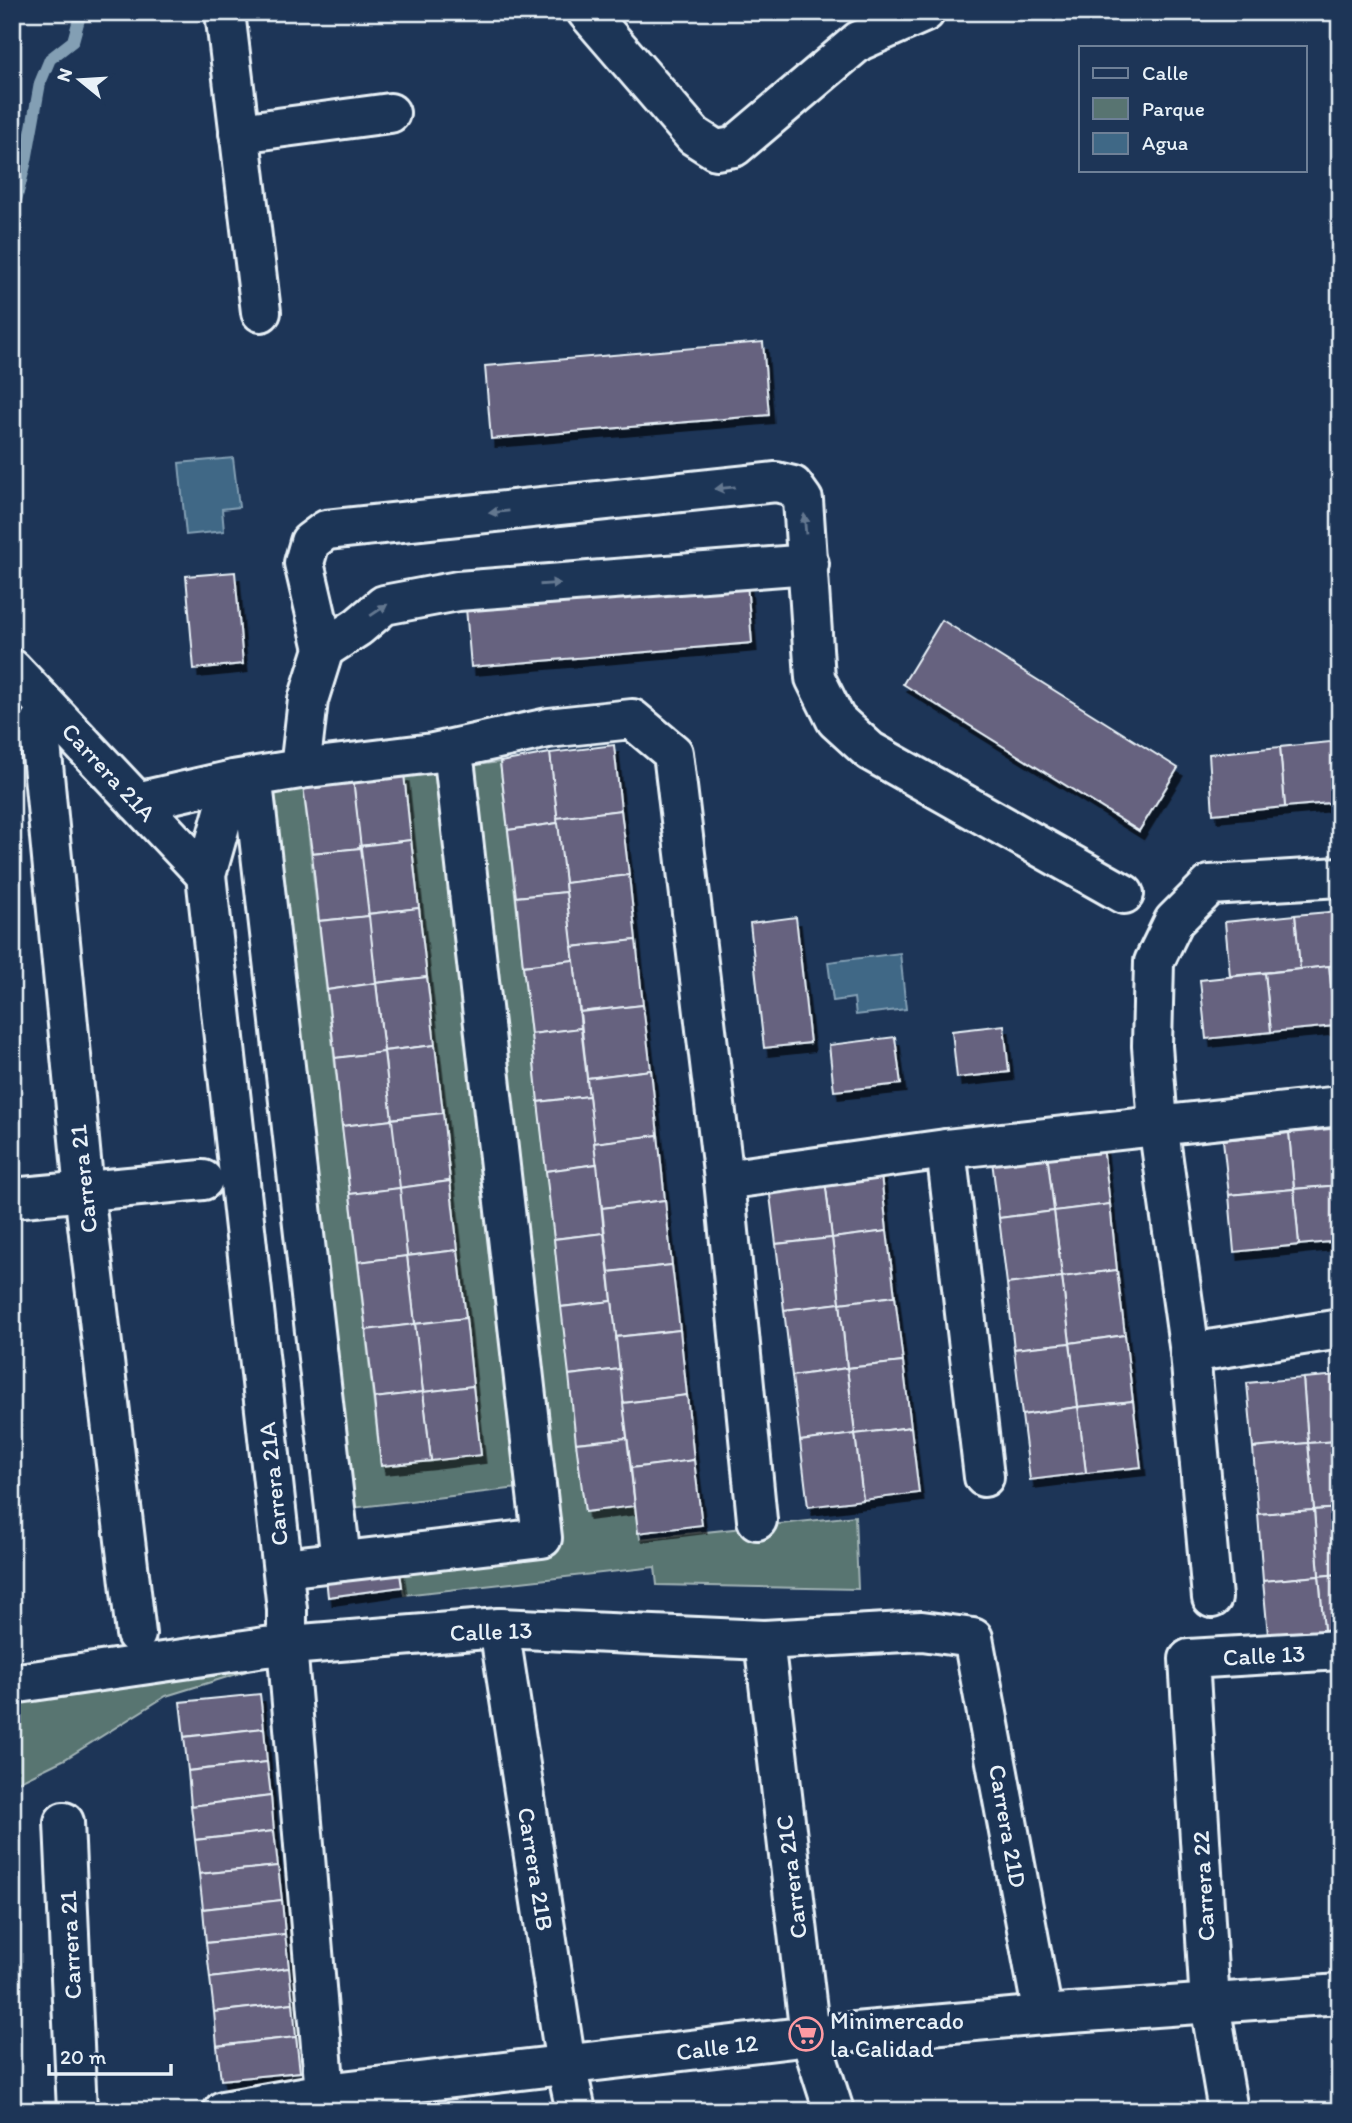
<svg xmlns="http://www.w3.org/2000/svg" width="1352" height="2123" font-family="Itim,sans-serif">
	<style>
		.green { fill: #587471; stroke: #a0b2b4; stroke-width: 2 }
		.water { fill: #3f6886; stroke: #839fb4; stroke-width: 2 }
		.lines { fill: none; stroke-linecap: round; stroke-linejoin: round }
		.stream { stroke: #839fb4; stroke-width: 12 }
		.building { fill: #66627f; stroke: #e8f1f8; stroke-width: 2; filter: url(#shadow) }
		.minor-casing { stroke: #e8f1f8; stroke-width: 44 }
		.minor { stroke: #1d3557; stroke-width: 38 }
		.oneway { fill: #64778f }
		.labels { text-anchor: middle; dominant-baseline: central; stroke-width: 6; stroke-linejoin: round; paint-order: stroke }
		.street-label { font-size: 24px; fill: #e8f1f8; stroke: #1d3557 }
		.poi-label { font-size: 24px; fill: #e8f1f8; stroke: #1d3557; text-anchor: start }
	</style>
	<defs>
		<filter id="shadow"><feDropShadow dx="4.5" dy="8" stdDeviation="0" flood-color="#0009"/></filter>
	</defs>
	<rect width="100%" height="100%" fill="#1d3557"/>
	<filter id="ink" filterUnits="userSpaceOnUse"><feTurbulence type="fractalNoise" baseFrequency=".0143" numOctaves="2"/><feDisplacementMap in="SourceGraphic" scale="14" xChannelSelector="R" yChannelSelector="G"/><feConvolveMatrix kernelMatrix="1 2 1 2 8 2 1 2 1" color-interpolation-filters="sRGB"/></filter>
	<g filter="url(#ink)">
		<g class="green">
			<path d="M500 762 585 1511 635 1506 640 1539 855 1516 858 1589 657 1585 655 1567 404 1595 398 1555 541 1538 535 1486 336 1510 254 792 303 786 381 1466 481 1455 404 774Z"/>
			<path d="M266 1665 166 1696 65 1759 12 1785V1684Z"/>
		</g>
		<g class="water">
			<path d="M233 458 239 507 222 509 224 531 186 535 179 463Z"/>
			<path d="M900 953 906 1009 856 1015 854 998 833 1001 828 962Z"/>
		</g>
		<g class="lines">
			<path class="stream" d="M12 205 16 200 26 161 40 83 50 59 73 41 81 12"/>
		</g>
		<g class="building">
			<path d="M763 342 769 415 491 439 485 366Z"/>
			<path d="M746 571 752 643 471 667 465 596Z"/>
			<path d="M235 572 243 664 194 669 186 576Z"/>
			<path d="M942 620 1178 768 1139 831 903 684Z"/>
			<path d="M1340 741V802L1285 807 1280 747Z"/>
			<path d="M614 745 621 810 557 818 550 753Z"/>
			<path d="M1280 747 1285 807 1213 814 1209 754Z"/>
			<path d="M550 753 558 823 508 830 500 762Z"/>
			<path d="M404 774 411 840 360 846 353 779Z"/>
			<path d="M353 779 361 848 312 853 303 786Z"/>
			<path d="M621 810 629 875 565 883 557 818Z"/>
			<path d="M558 823 566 892 516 897 508 830Z"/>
			<path d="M411 840 419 908 368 914 360 846Z"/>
			<path d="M361 848 369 916 319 921 312 853Z"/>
			<path d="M629 875 636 940 572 947 565 883Z"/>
			<path d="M566 892 574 960 523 966 516 897Z"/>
			<path d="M419 908 427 977 376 983 368 914Z"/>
			<path d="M1340 911V965L1300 969 1295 915Z"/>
			<path d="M1295 915 1300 969 1230 976 1225 922Z"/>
			<path d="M369 916 376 983 327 990 319 921Z"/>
			<path d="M796 917 810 1043 764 1048 750 923Z"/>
			<path d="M636 940 643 1005 580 1012 572 947Z"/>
			<path d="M574 960 581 1028 531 1034 523 966Z"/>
			<path d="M1340 965V1025L1335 1026 1329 966Z"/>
			<path d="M1329 966 1335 1026 1271 1032 1265 973Z"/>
			<path d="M1265 973 1271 1032 1206 1039 1200 980Z"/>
			<path d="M427 977 435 1045 384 1051 376 983Z"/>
			<path d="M376 983 384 1052 335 1058 327 990Z"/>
			<path d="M643 1005 651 1070 587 1078 580 1012Z"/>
			<path d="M1004 1025 1009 1072 957 1078 952 1031Z"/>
			<path d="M581 1028 589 1096 538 1102 531 1034Z"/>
			<path d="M895 1037 901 1084 834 1091 829 1045Z"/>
			<path d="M435 1045 443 1113 391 1119 384 1051Z"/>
			<path d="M384 1052 392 1120 342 1126 335 1058Z"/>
			<path d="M651 1070 658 1135 594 1143 587 1078Z"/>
			<path d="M589 1096 597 1164 546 1171 538 1102Z"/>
			<path d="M443 1113 450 1181 399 1188 391 1119Z"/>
			<path d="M392 1120 400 1188 350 1194 342 1126Z"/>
			<path d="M1340 1128V1185L1294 1189 1289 1133Z"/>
			<path d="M1289 1133 1294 1189 1229 1195 1223 1140Z"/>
			<path d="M658 1135 665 1200 602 1208 594 1143Z"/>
			<path d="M1102 1138 1110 1204 1054 1211 1046 1145Z"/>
			<path d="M1046 1145 1054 1211 999 1218 991 1152Z"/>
			<path d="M597 1164 604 1233 554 1239 546 1171Z"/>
			<path d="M880 1165 887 1231 832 1238 824 1172Z"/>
			<path d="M824 1172 832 1238 776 1244 768 1179Z"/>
			<path d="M450 1181 458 1250 407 1256 399 1188Z"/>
			<path d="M1340 1185V1241L1299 1245 1294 1189Z"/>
			<path d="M400 1188 407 1256 358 1262 350 1194Z"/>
			<path d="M1294 1189 1299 1245 1234 1252 1229 1195Z"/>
			<path d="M665 1200 672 1265 609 1272 602 1208Z"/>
			<path d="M1110 1204 1117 1270 1062 1277 1054 1211Z"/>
			<path d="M1054 1211 1062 1277 1007 1284 999 1218Z"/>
			<path d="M887 1231 895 1296 840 1303 832 1238Z"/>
			<path d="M604 1233 612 1301 561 1307 554 1239Z"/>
			<path d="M832 1238 840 1303 784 1310 776 1244Z"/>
			<path d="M458 1250 466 1318 415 1324 407 1256Z"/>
			<path d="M407 1256 415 1324 366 1330 358 1262Z"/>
			<path d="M672 1265 680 1330 616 1337 609 1272Z"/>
			<path d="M1117 1270 1125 1335 1070 1343 1062 1277Z"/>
			<path d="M1062 1277 1070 1343 1014 1349 1007 1284Z"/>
			<path d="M895 1296 903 1362 847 1368 840 1303Z"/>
			<path d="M612 1301 620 1369 569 1375 561 1307Z"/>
			<path d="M840 1303 847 1368 792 1376 784 1310Z"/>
			<path d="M466 1318 473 1386 423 1392 415 1324Z"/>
			<path d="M415 1324 423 1392 374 1398 366 1330Z"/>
			<path d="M680 1330 687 1395 623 1403 616 1337Z"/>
			<path d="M1125 1335 1133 1401 1078 1407 1070 1343Z"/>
			<path d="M1070 1343 1078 1407 1022 1415 1014 1349Z"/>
			<path d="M903 1362 911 1427 855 1434 847 1368Z"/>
			<path d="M847 1368 855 1434 800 1441 792 1376Z"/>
			<path d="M620 1369 627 1438 576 1443 569 1375Z"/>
			<path d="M1340 1375V1441L1308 1443 1303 1378Z"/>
			<path d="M1303 1378 1308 1443 1253 1448 1247 1383Z"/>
			<path d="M473 1386 481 1455 431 1461 423 1392Z"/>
			<path d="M423 1392 431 1461 381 1466 374 1398Z"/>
			<path d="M687 1395 694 1460 631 1468 623 1403Z"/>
			<path d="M1133 1401 1141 1467 1086 1473 1078 1407Z"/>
			<path d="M1078 1407 1086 1473 1030 1480 1022 1415Z"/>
			<path d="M911 1427 919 1493 863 1500 855 1434Z"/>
			<path d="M855 1434 863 1500 808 1507 800 1441Z"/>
			<path d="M627 1438 635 1506 585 1512 576 1443Z"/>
			<path d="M1340 1441V1508L1314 1510 1308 1443Z"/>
			<path d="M1308 1443 1314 1510 1258 1514 1253 1448Z"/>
			<path d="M694 1460 702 1525 638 1533 631 1468Z"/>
			<path d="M1340 1508V1574L1319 1576 1314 1510Z"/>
			<path d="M1314 1510 1319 1576 1263 1581 1258 1514Z"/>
			<path d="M399 1567 402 1587 328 1597 326 1577Z"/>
			<path d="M1340 1574V1640L1325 1641 1319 1576Z"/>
			<path d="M1319 1576 1325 1641 1269 1646 1263 1581Z"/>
			<path d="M260 1694 264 1728 184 1737 180 1702Z"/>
			<path d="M264 1728 267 1762 188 1771 184 1737Z"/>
			<path d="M267 1762 271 1796 191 1806 188 1771Z"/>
			<path d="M271 1796 274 1831 195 1840 191 1806Z"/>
			<path d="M274 1831 278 1866 199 1874 195 1840Z"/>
			<path d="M278 1866 282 1900 203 1909 199 1874Z"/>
			<path d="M282 1900 285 1934 206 1943 203 1909Z"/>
			<path d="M285 1934 289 1968 210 1978 206 1943Z"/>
			<path d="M289 1968 293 2003 214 2012 210 1978Z"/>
			<path d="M293 2003 296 2037 217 2046 214 2012Z"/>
			<path d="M296 2037 300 2072 221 2080 217 2046Z"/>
			<path d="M510 2107V2111H480Z"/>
		</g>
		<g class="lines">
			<defs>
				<g id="minor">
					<path d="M225 12 261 312"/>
					<path d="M587 12 694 136 716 150 734 147 859 41 925 12"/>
					<path d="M239 133 390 113"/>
					<path d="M324 649 358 627 384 605 458 591 809 564"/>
					<path d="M12 669 206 875"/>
					<path d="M39 723 84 1191 136 1634"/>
					<path d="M300 769 308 700 324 649 304 563 310 542 326 530 776 482 793 486 803 500 815 678 836 720 870 751 1124 894"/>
					<path d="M233 780 206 875 287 1609V1645L325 2093"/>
					<path d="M254 792 341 1561"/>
					<path d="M137 802 233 780 300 769 433 753 548 728 632 719 673 753 724 1180 757 1520"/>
					<path d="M946 1149 984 1477"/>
					<path d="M724 1180 946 1149 1340 1106"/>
					<path d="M12 1198 203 1180"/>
					<path d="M1190 1353 1340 1329"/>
					<path d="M283 1568 542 1538 455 768"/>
					<path d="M1212 1598 1190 1353 1158 1124 1152 1046 1154 962 1174 921 1210 885 1340 877"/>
					<path d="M499 1628 566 2065 576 2111"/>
					<path d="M764 1640 810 2036 834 2111"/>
					<path d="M12 1684 265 1647 499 1628 764 1640 922 1631 973 1638 1043 2015"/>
					<path d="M64 1822 77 2111"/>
					<path d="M223 2111 325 2093 810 2036 1043 2015 1340 1994"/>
					<path d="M1228 2111 1210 2004 1189 1659 1340 1650"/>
				</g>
			</defs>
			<use href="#minor" class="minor-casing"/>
			<use href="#minor" class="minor"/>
		</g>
		<defs><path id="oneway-solid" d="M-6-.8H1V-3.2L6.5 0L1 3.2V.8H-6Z" transform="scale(1.75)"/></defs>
		<g class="oneway">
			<use href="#oneway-solid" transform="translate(725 488) rotate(174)"/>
			<use href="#oneway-solid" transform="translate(499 512) rotate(174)"/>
			<use href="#oneway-solid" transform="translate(805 524) rotate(-95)"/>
			<use href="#oneway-solid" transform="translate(550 584) rotate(-4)"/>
			<use href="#oneway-solid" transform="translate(379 610) rotate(-34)"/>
		</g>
	</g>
	<defs>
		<symbol id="supermarket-ring" viewBox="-11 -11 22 22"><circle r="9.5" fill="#1d3557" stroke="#ff9aa2" stroke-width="1.5"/><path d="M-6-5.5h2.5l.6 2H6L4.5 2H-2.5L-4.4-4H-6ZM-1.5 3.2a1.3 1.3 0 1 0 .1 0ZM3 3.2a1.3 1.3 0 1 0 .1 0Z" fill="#ff9aa2"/></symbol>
	</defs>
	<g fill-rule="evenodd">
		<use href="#supermarket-ring" x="787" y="2015" width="38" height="38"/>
	</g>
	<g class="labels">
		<g class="street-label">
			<text transform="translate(109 772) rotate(47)">Carrera 21A</text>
			<text transform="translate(83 1179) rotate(-96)">Carrera 21</text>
			<text transform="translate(273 1484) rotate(-96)">Carrera 21A</text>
			<text transform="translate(491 1631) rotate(-2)">Calle 13</text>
			<text transform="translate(1264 1655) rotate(-3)">Calle 13</text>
			<text transform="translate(1008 1826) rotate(80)">Carrera 21D</text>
			<text transform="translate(536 1869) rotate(81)">Carrera 21B</text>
			<text transform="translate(791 1877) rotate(-97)">Carrera 21C</text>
			<text transform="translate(1203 1886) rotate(-93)">Carrera 22</text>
			<text transform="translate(70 1945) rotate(-93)">Carrera 21</text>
			<text transform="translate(717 2047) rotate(-7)">Calle 12</text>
		</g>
		<g class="poi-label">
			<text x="830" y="2020">Minimercado<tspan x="830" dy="28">la Calidad</tspan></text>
		</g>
	</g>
	<rect width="1352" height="2123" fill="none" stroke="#1d3557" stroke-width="42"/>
	<rect x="21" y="21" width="1310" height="2081" fill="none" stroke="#e8f1f8" stroke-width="2.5" filter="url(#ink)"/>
	<rect x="1079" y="46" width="228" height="126" fill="#1d3557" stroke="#6e8097" stroke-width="2"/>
	<rect x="1093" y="68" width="35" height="10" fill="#1d3557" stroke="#6e8097" stroke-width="2"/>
	<text x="1142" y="80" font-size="21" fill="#e8f1f8">Calle</text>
	<rect x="1093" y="98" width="35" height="21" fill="#587471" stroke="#6e8097" stroke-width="2"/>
	<text x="1142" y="116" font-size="21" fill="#e8f1f8">Parque</text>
	<rect x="1093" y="133" width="35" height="21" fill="#3f6886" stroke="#6e8097" stroke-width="2"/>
	<text x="1142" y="150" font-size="21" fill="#e8f1f8">Agua</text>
	<g transform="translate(80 80) rotate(288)" stroke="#1d3557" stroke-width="5" paint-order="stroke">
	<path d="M0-5L12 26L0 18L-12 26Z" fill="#e8f1f8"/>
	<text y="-10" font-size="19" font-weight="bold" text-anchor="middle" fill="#e8f1f8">N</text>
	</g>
	<path d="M49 2064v10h122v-10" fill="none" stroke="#e8f1f8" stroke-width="3.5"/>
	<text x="60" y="2064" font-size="21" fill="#e8f1f8" stroke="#1d3557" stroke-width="5" paint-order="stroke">20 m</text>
</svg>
